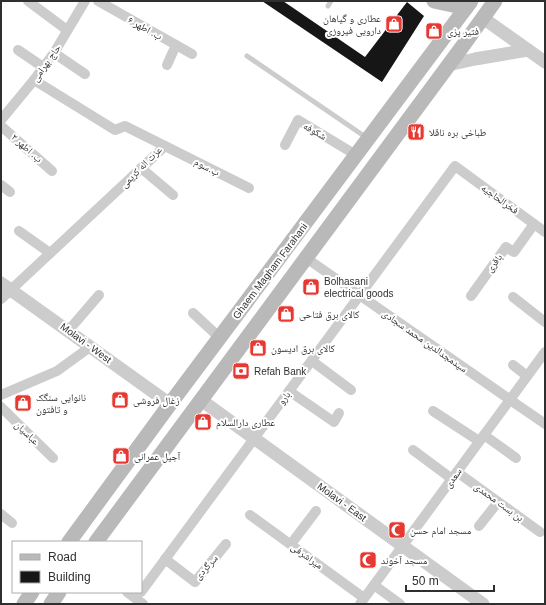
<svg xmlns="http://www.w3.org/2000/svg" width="546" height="605" font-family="Arial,'Noto Naskh Arabic',sans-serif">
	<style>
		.building { fill: #161616 }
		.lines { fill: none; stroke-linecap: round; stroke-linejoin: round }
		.service { stroke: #ccc; stroke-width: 5 }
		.minor { stroke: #ccc; stroke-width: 10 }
		.tertiary { stroke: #ccc; stroke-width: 13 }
		.secondary { stroke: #b9b9b9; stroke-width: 15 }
		.labels { text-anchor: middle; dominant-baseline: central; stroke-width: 4; stroke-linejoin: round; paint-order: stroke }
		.poi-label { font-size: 10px; fill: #2f2f2f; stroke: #fff; text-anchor: start }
		.street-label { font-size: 10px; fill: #2f2f2f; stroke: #fff }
	</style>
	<rect width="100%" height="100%" fill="#fff"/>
	<path class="building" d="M262 1H283L365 57 407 2 424 16 382 82Z"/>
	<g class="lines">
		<g class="service">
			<path d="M328 6 331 1"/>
			<path d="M247 56 367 138"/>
		</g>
		<g class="minor">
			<path d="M28 1 67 30"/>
			<path d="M98 1 192 54"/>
			<path d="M18 50 43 67"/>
			<path d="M54 53 85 74"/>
			<path d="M167 65 176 45"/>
			<path d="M34 80 115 130 125 126 249 188"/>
			<path d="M1 120 34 80 54 53 85 1"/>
			<path d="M1 126 52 171"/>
			<path d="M285 145 298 120 356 155"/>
			<path d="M141 168 173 195"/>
			<path d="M1 185 10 192"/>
			<path d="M19 231 50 253"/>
			<path d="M306 258 545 424"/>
			<path d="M471 296 506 247 514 252 534 224"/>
			<path d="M513 297 545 322"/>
			<path d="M1 299 165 146"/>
			<path d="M193 313 220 338"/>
			<path d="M68 331 99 295"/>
			<path d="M312 361 351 390"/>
			<path d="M513 365 527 376"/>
			<path d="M289 391 334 422 339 413"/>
			<path d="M1 395 57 371 90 347"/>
			<path d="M1 407 53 458"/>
			<path d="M433 411 479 441"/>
			<path d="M484 435 516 458"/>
			<path d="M413 450 452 479"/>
			<path d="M457 472 540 532"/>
			<path d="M1 514 12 523"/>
			<path d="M250 515 364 598"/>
			<path d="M479 526 498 502"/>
			<path d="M291 544 316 511"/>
			<path d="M165 559 195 582 226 544"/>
			<path d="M374 585 400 604"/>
			<path d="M127 592 143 604"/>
			<path d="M141 592 455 166 545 232"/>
			<path d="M360 604 545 352"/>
		</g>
		<g class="tertiary">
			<path d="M483 18 545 62"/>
			<path d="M448 65 475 59 528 50"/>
			<path d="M1 283 170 404"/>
			<path d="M201 400 483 604"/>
		</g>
		<g class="secondary">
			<path d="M434 1 466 8"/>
			<path d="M69 542 170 404 471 1"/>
			<path d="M96 542 462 47 495 1"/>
			<path d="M24 604 32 592"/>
			<path d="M51 604 59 592"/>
		</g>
	</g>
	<defs>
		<symbol id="shop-square" viewBox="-11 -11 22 22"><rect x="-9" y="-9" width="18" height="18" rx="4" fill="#e53932" stroke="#fff"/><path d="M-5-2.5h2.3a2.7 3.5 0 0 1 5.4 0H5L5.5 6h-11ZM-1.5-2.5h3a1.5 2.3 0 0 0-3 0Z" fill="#fff"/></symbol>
		<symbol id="restaurant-square" viewBox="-11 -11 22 22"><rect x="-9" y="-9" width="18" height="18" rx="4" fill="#e53932" stroke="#fff"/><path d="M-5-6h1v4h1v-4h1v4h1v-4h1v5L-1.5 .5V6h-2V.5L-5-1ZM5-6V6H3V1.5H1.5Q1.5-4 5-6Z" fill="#fff"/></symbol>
		<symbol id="bank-square" viewBox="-11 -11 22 22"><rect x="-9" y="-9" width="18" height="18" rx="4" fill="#e53932" stroke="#fff"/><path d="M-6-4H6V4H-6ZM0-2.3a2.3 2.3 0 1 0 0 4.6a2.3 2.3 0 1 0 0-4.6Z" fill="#fff"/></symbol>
		<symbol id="mosque-square" viewBox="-11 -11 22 22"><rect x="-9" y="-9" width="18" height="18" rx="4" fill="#e53932" stroke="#fff"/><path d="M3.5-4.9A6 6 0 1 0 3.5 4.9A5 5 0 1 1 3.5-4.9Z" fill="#fff"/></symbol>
	</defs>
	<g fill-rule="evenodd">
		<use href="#shop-square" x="384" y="14" width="20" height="20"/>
		<use href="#shop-square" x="424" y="21" width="20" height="20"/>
		<use href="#restaurant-square" x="406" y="122" width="20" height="20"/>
		<use href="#shop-square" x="301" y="277" width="20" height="20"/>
		<use href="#shop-square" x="276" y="304" width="20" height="20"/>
		<use href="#shop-square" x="248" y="338" width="20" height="20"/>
		<use href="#bank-square" x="231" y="361" width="20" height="20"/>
		<use href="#shop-square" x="110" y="390" width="20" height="20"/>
		<use href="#shop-square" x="13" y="393" width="20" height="20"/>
		<use href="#shop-square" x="193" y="412" width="20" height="20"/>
		<use href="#shop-square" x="111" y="446" width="20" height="20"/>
		<use href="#mosque-square" x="387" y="520" width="20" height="20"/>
		<use href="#mosque-square" x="358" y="550" width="20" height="20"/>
	</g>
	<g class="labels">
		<g class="poi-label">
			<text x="381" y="18" text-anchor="end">عطاری و گیاهان<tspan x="381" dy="12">دارویی فیروزی</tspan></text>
			<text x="447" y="31">فتیر پزی</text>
			<text x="429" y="132">طباخی بره ناقلا</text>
			<text x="324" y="281">Bolhasani<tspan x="324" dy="12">electrical goods</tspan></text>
			<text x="299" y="314">کالای برق فتاحی</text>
			<text x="271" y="348">کالای برق ادیسون</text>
			<text x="254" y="371">Refah Bank</text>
			<text x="36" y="397">نانوایی سنگک<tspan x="36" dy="12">و تافتون</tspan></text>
			<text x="133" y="400">زغال فروشی</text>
			<text x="216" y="422">عطاری دارالسلام</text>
			<text x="134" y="456">آجیل عمرانی</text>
			<text x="410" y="530">مسجد امام حسن</text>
			<text x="381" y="560">مسجد آخوند</text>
		</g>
		<g class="street-label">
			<text transform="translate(145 28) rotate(29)">ب. اطهر ۶</text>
			<text transform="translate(46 63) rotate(-55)">حاج بهرامی</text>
			<text transform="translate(315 131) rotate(30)">شکوفه</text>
			<text transform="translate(27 148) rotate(42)">ب. اطهر ۲</text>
			<text transform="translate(141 167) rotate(-45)">عزت اله کریمی</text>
			<text transform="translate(207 167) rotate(27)">ب.سوم</text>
			<text transform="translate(500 199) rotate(36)">فخرالحاجیه</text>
			<text transform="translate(494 263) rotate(-54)">باقری</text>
			<text transform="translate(270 271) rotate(-53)">Ghaem Magham Farahani</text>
			<text transform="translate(425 341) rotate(35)">سیدمجدالدین محمد سجادی</text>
			<text transform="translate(86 343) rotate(36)">Molavi - West</text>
			<text transform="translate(284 398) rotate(-53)">بارو</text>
			<text transform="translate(27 433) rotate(44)">عباسیان</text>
			<text transform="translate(453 478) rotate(-54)">سعدی</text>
			<text transform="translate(342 502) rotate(36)">Molavi - East</text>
			<text transform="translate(499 502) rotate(36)">بن بست محمدی</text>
			<text transform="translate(307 556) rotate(36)">میراشرفی</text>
			<text transform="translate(206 567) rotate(-48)">سرگردی</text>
		</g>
	</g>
	<rect width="546" height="605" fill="none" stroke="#2f2f2f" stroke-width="4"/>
	<rect x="12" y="541" width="130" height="52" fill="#ffffff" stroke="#acacac"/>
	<rect x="20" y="554" width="20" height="6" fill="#b9b9b9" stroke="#acacac"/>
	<text x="48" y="561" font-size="12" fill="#2f2f2f">Road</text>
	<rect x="20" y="571" width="20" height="12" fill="#161616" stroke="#acacac"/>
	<text x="48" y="581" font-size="12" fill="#2f2f2f">Building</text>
	<path d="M406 585v6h88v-6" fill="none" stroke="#2f2f2f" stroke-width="2"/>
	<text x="412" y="585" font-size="12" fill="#2f2f2f" stroke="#ffffff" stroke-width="3" paint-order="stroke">50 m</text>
</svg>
